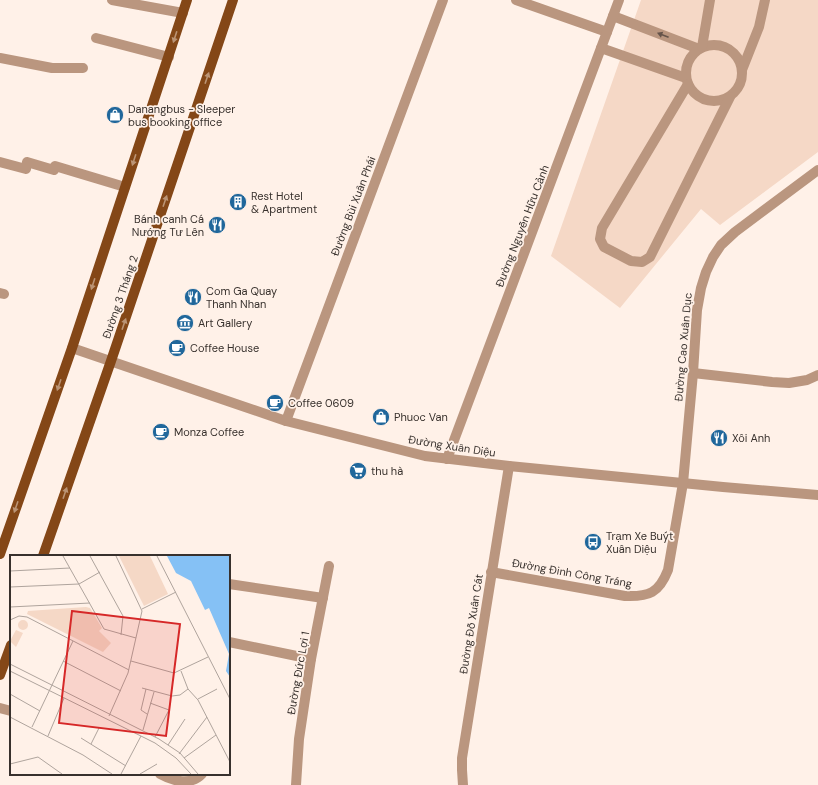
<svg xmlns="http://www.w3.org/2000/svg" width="818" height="785" font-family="'DM Sans',sans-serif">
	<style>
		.green { fill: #f5d8c6 }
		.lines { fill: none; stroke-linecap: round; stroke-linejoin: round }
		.minor { stroke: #ba967f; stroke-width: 10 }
		.major { stroke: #844717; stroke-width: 10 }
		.oneway { fill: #66544a }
		.oneway2 { fill: #bb9475 }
		.labels { text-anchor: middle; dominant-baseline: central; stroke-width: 3.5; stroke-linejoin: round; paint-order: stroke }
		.poi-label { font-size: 11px; fill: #38312d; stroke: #fff1e8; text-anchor: start }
		.street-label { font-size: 11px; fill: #38312d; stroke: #fff1e8 }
		.inset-road { fill: none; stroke: #afa49d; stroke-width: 1 }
		.view { fill: #d62828; fill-opacity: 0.15; stroke: #d62828; stroke-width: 2 }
		.inset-edge { fill: none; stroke: #38312d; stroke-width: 2 }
	</style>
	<rect width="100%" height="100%" fill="#fff1e8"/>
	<path class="green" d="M641 0H818V152L720 225 701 209 620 308 551 256Z"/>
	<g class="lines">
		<g class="minor">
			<path d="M112 0 183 13"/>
			<path d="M516 0 607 32"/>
			<path d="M613 16 699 49"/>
			<path d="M96 38 169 57"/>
			<circle cx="714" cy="73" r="28"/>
			<path d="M702 47 710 0"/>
			<path d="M601 48 686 78"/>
			<path d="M0 58 52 68H83"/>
			<path d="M742 70 759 27 765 0"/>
			<path d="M688 84 602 228 600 239 604 247 631 261 642 262 650 257 730 97"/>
			<path d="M0 162 26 169 27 162 54 170 55 166 125 187"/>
			<path d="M0 293 4 294"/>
			<path d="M72 348 286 421 425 456 509 466 723 487 818 495"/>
			<path d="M693 373 772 382 789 383 807 380 818 375"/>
			<path d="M286 421 443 0"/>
			<path d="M447 459 619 0"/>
			<path d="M491 572 625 596C649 597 659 593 668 570L683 483 693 373 697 310 701 288 706 272 713 257 721 245 735 232 818 170"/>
			<path d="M229 584 323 598"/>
			<path d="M229 642 311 659"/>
			<path d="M0 708 11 711"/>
			<path d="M160 774C174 782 192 785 202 774"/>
			<path d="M296 785 299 739 311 659 329 566"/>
			<path d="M463 785 462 770V758L509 466"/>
		</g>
		<g class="major">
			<path d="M0 554 72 348 187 0"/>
			<path d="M43 556 111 361 233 0"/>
			<path d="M0 675 11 645"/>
		</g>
	</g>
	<defs><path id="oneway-solid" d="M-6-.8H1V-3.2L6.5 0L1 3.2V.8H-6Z"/></defs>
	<use class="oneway" href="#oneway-solid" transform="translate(663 35) rotate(-159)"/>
	<g class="oneway2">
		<use href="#oneway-solid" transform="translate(175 37) rotate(108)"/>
		<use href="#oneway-solid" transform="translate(207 78) rotate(-71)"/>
		<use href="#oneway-solid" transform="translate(134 160) rotate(108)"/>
		<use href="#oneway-solid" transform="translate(165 201) rotate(-71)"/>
		<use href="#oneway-solid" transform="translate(93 284) rotate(108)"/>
		<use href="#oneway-solid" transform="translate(124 324) rotate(-71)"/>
		<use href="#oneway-solid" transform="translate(59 385) rotate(109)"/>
		<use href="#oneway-solid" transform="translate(65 493) rotate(-71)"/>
		<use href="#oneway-solid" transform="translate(16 507) rotate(109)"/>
	</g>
	<defs>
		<symbol id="shop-disc" viewBox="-11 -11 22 22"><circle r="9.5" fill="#20679b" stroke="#fff1e8"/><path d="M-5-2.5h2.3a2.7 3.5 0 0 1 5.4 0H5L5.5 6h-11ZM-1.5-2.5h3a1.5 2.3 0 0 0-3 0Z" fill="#fff"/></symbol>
		<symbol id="building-disc" viewBox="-11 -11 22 22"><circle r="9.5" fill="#20679b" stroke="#fff1e8"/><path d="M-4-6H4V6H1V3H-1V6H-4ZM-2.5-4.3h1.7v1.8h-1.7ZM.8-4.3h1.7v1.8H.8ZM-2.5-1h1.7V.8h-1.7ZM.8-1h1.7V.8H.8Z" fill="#fff"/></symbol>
		<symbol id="restaurant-disc" viewBox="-11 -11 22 22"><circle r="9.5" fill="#20679b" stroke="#fff1e8"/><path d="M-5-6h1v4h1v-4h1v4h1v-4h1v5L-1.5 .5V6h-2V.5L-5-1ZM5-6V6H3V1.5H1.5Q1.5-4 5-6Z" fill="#fff"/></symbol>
		<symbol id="museum-disc" viewBox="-11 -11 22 22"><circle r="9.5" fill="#20679b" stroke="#fff1e8"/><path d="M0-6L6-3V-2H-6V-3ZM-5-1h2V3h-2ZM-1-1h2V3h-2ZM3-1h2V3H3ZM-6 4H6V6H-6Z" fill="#fff"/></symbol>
		<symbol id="cafe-disc" viewBox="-11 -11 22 22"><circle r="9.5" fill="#20679b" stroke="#fff1e8"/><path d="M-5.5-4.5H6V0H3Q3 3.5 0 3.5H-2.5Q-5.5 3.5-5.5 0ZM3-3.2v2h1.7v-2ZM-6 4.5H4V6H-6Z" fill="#fff"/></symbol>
		<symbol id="supermarket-disc" viewBox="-11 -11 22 22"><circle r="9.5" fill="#20679b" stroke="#fff1e8"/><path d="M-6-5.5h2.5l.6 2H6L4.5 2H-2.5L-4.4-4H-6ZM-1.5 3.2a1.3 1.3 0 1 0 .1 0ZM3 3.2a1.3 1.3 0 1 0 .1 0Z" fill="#fff"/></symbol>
		<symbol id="bus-disc" viewBox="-11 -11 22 22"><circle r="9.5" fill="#20679b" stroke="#fff1e8"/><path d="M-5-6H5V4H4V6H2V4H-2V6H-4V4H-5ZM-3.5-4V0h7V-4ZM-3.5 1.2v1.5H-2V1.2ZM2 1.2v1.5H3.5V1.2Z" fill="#fff"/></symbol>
	</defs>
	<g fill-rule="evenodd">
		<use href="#shop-disc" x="105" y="105" width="20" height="20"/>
		<use href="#building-disc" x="228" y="192" width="20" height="20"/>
		<use href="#restaurant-disc" x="207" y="215" width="20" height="20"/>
		<use href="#restaurant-disc" x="183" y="287" width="20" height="20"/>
		<use href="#museum-disc" x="175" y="313" width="20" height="20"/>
		<use href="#cafe-disc" x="167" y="338" width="20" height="20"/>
		<use href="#cafe-disc" x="265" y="393" width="20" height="20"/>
		<use href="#shop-disc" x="371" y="407" width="20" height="20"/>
		<use href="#cafe-disc" x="151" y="422" width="20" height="20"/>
		<use href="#restaurant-disc" x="709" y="428" width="20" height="20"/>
		<use href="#supermarket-disc" x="348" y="461" width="20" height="20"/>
		<use href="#bus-disc" x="583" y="532" width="20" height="20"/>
	</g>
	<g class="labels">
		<g class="poi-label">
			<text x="128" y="109">Danangbus - Sleeper<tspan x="128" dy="13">bus booking office</tspan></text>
			<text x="251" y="196">Rest Hotel<tspan x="251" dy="13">&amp; Apartment</tspan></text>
			<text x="204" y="219" text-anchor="end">Bánh canh Cá<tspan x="204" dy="13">Nướng Tư Lên</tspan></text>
			<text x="206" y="291">Com Ga Quay<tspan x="206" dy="13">Thanh Nhan</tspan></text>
			<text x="198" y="323">Art Gallery</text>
			<text x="190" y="348">Coffee House</text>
			<text x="288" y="403">Coffee 0609</text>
			<text x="394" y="417">Phuoc Van</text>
			<text x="174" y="432">Monza Coffee</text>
			<text x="732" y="438">Xôi Anh</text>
			<text x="371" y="471">thu hà</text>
			<text x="606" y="536">Trạm Xe Buýt<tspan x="606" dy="13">Xuân Diệu</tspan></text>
		</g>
		<g class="street-label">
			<text transform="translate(353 206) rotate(-69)">Đường Bùi Xuân Phái</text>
			<text transform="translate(522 226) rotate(-69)">Đường Nguyễn Hữu Cảnh</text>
			<text transform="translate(120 297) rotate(-71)">Đường 3 Tháng 2</text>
			<text transform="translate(683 347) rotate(-85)">Đường Cao Xuân Dục</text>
			<text transform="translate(452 446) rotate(9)">Đường Xuân Diệu</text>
			<text transform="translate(572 573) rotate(10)">Đường Đinh Công Tráng</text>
			<text transform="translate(471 624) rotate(-81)">Đường Đỗ Xuân Cát</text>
			<text transform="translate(298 673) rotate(-80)">Đường Đức Lợi 1</text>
		</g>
	</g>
	<g transform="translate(10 555)">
		<rect width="220" height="220" fill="#fff1e8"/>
		<path d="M109 1H140L158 39 134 51ZM76 52 80 53 92 73 89 76 101 88 93 97 17 59 18 56ZM8 70a5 5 0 1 1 10 0a5 5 0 1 1-10 0ZM6 75 13 78 6 92 0 86Z" fill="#f5d8c6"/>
		<path d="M157 1H220V122L216 116 219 99 199 53 195 55 181 26 166 18Z" fill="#85c1f5"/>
		<path class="inset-road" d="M53 1 94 74 126 83M80 1 113 61 111 80M147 1 220 144M0 16 60 13M69 29 90 17M0 32 69 29M0 52 80 48M132 54 166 37M0 65 9 61 17 62 119 115M53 106 111 136M121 106 164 118 198 102M0 109 149 184 170 198 188 219M0 116 145 188 166 203 181 219M171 116 178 134M132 133 162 141 170 140 178 134M136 134 131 155 137 159M178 134 188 145 220 207M0 139 30 156M188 144 207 134M140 148 159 155 145 182M99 161 118 118 132 56 106 1M0 162 73 200 102 219M22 172 63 86M133 175 144 137M38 181 54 143M71 183 116 211M81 189 89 173M158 190 175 164M169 199 197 162M174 203 206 180M0 209 28 202 52 219M111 219 131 181M130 219 147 209"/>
		<path class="view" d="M62 56 170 69 156 181 49 168Z"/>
		<rect width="220" height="220" class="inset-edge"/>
	</g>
</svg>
